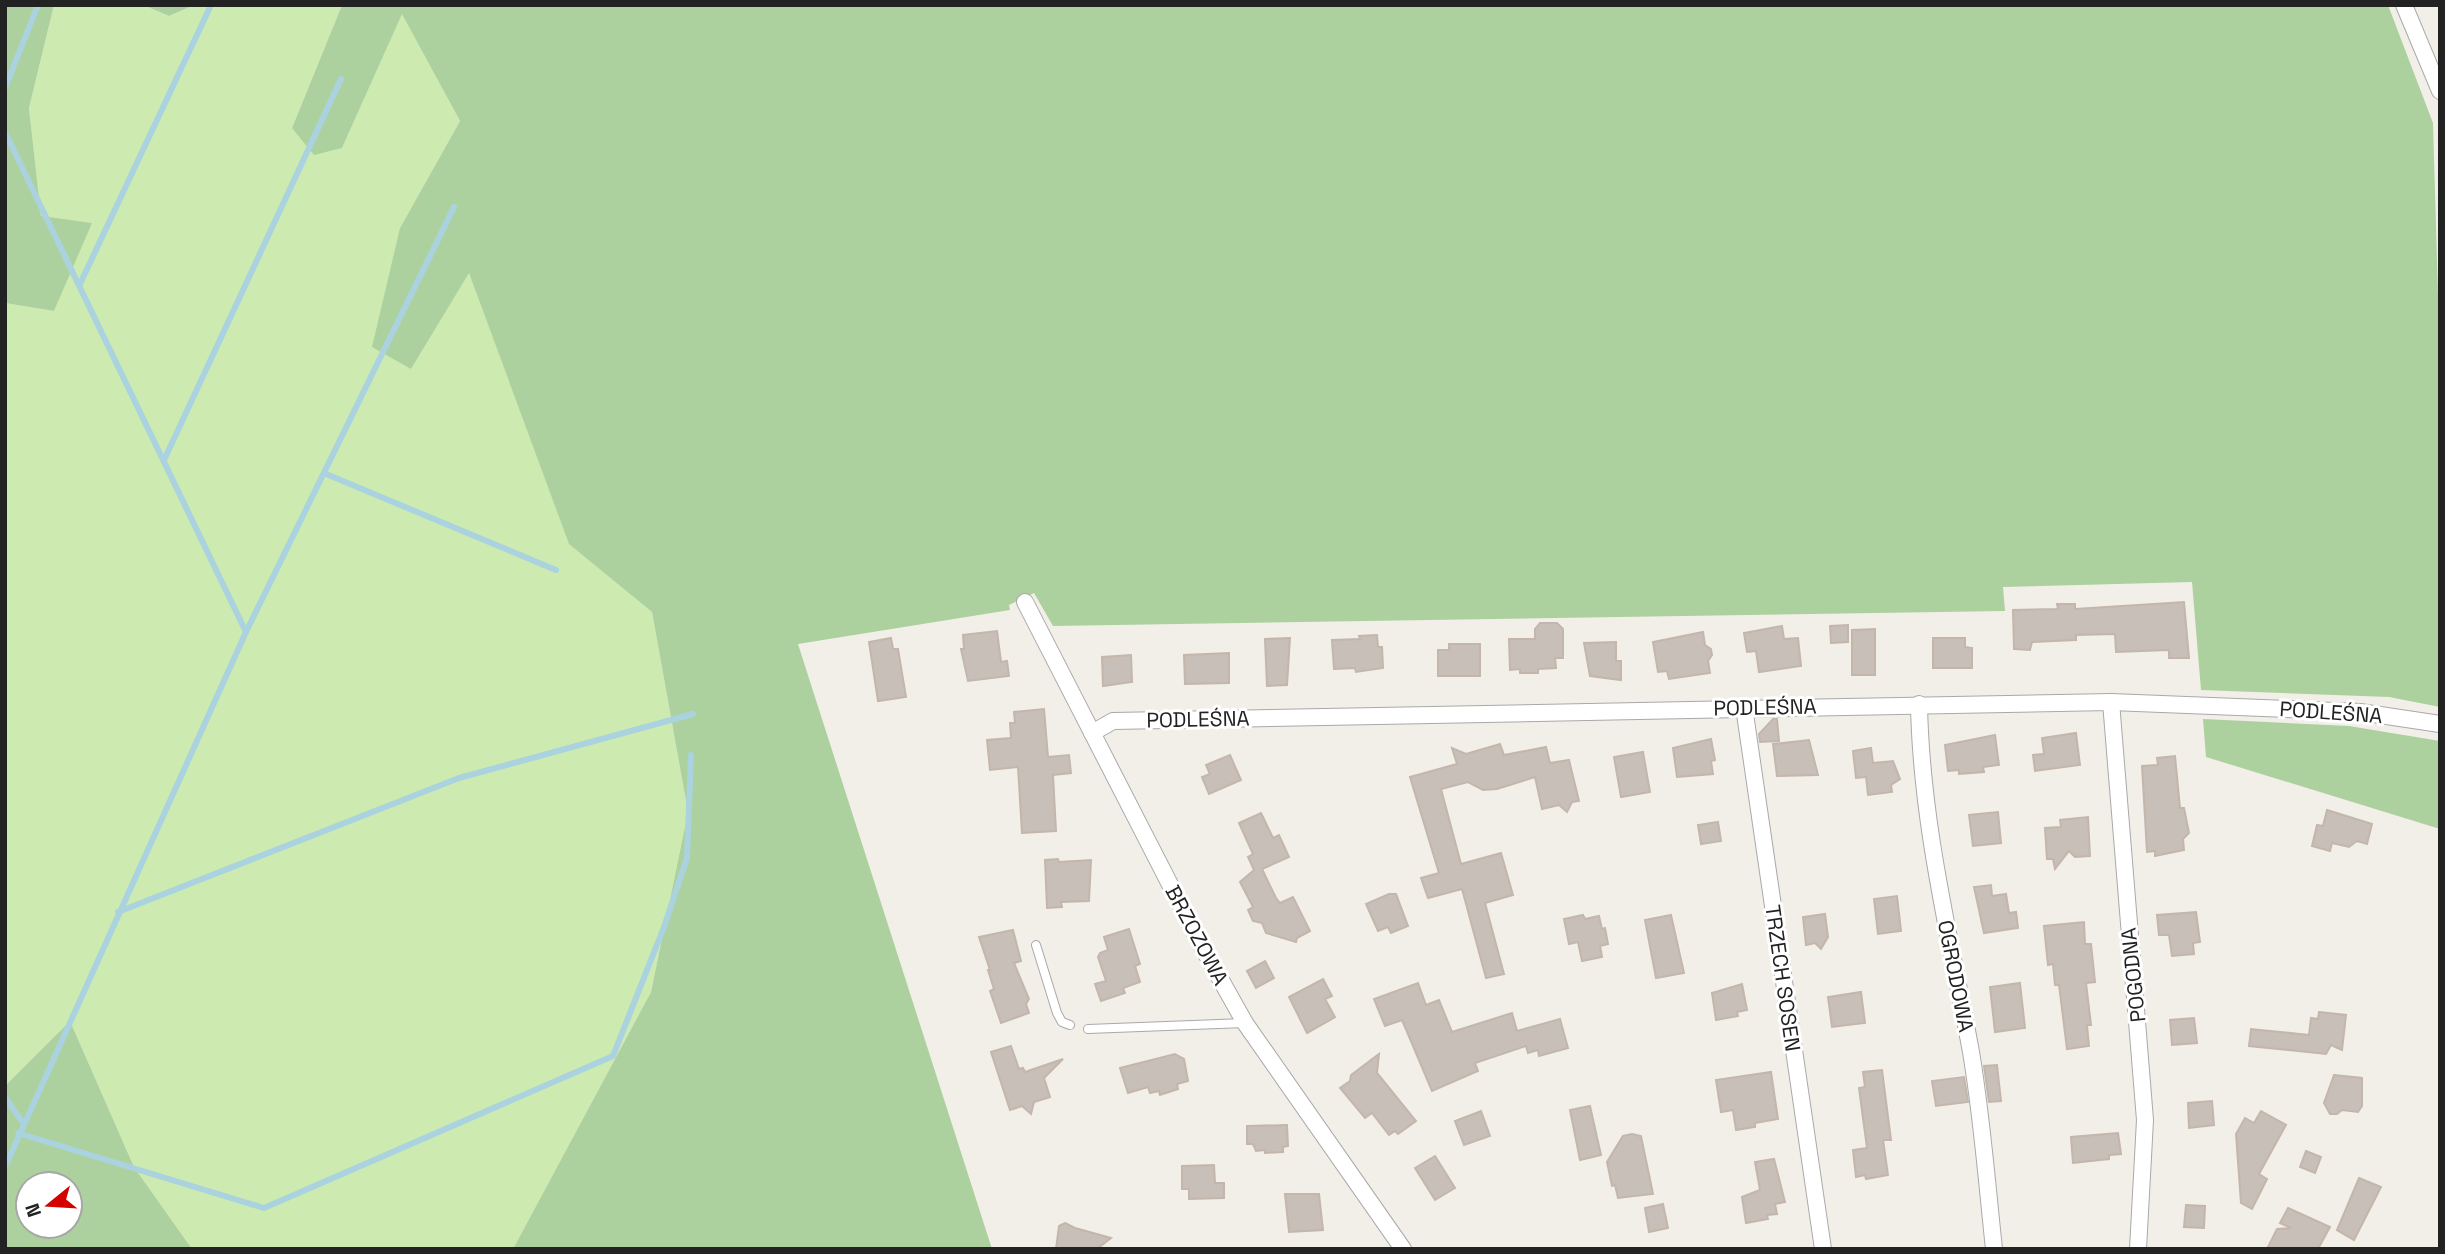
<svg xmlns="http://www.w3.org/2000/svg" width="2445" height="1254" font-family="'Space Grotesk',sans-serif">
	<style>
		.grass { fill: #cdebb0 }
		.forest { fill: #add19e; fill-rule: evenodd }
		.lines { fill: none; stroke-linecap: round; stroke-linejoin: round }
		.stream { stroke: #aad3df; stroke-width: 6 }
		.building { fill: #c7bfb8; stroke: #c4b6ab; stroke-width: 2 }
		.service-casing { stroke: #a9a9a9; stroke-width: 10 }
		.minor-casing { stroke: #a9a9a9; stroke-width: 18 }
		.service { stroke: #fff; stroke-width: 8 }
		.minor { stroke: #fff; stroke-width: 16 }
		.labels { text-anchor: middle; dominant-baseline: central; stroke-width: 6; stroke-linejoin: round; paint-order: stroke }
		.street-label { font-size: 21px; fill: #222; stroke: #fff }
	</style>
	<rect width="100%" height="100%" fill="#f2efe9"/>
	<path class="grass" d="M54 5H143L169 16 194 5H342L292 128 342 148 402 13 460 121 400 228 411 369 469 272 569 543 652 612 688 812 651 992 513 1249H192L134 1167 70 1021 5 1086V303L54 311 91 223 41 217 29 108Z"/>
	<g class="forest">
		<path d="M5 5H54L29 108 41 216 92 223 54 311 5 303Z"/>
		<path d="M143 5H194L169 16Z"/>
		<path d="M342 5H2388L2433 123 2440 363V707L2389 697 2201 690 2192 582 2003 587 2005 611 1053 626 1034 593 1009 605 1010 610 798 644 992 1249H513L651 992 688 812 652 612 569 544 469 273 411 369 372 347 400 228 460 121 402 14 342 148 314 155 292 128Z"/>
		<path d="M2203 719 2349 726 2440 741V829L2206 757Z"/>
		<path d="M70 1021 134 1167 192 1249H5V1086ZM70 1184V1226H28V1184Z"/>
	</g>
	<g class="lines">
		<g class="stream">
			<path d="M5 88 38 5"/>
			<path d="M5 132 246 632 5 1167"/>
			<path d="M80 284 211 5"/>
			<path d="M165 458 341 79"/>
			<path d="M326 474 556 570"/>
			<path d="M246 632 454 207"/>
			<path d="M118 912 459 778 693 714"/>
			<path d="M5 1097 23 1123"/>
			<path d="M18 1133 264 1208 613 1056 664 927 687 858 691 755"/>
		</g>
	</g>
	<g class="building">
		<path d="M2184 602 2189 658H2169V650L2116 652 2115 634 2076 635V640L2032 642 2030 650 2014 649 2013 610 2058 609 2057 604H2075V609Z"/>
		<path d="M1540 623H1557L1563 629V658H1555L1556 668 1538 669V673H1520V669L1510 670 1509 639H1535V629Z"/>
		<path d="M1848 625V642L1831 643 1830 626Z"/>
		<path d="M1782 626 1784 639 1798 638 1801 666 1759 672 1756 651 1747 652 1744 633Z"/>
		<path d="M1875 629V675H1852V630Z"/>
		<path d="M997 631 1001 662 1007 661 1009 676 968 681 961 649H964L963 635Z"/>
		<path d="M1703 632 1705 645 1711 649 1712 655 1708 661 1710 673 1669 679 1667 671 1658 672 1653 642Z"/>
		<path d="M1377 635 1378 647H1382L1383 668 1356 672 1355 668 1334 669 1332 640 1360 639 1359 636Z"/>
		<path d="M891 638 893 649H898L906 697 878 701 869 642Z"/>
		<path d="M1290 638 1287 685 1267 686 1265 639Z"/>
		<path d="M1933 638H1965V647L1972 648V668H1933Z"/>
		<path d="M1616 642V661H1621V680L1590 676 1584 643Z"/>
		<path d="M1449 644H1480V676H1438V650H1449Z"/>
		<path d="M1229 653V683L1185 684 1184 655Z"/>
		<path d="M1131 655 1132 682 1103 686 1102 657Z"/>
		<path d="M1044 709 1048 757 1069 755 1071 773 1053 775 1056 831 1022 833 1018 767 990 770 987 740 1011 738 1010 723H1015L1014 712Z"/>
		<path d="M1773 719H1777L1779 741 1760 742 1759 734Z"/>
		<path d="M2076 733 2080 765 2035 771 2033 755 2044 754 2042 738Z"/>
		<path d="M1995 735 1999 765 1983 767 1984 772 1959 774V770L1948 771 1945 745Z"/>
		<path d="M1711 739 1715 760 1711 761 1713 774 1677 777 1673 748Z"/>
		<path d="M1809 740 1818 775 1777 776 1773 744Z"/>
		<path d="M1500 744 1504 755 1546 747 1550 763 1569 760 1579 801 1572 802 1567 812 1559 805 1542 809 1535 777 1497 789 1483 790 1468 782 1441 789 1461 864 1501 853 1513 895 1485 903 1504 974 1486 978 1462 889 1428 898 1421 878 1439 873 1410 777 1457 764 1452 748 1466 754Z"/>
		<path d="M1871 748 1873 763 1893 761 1900 779 1891 785 1892 792 1868 795 1866 777 1856 778 1853 751Z"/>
		<path d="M1643 752 1650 792 1621 797 1614 757Z"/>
		<path d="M1230 755 1241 780 1209 794 1202 777 1210 774 1206 765Z"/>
		<path d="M2175 756 2180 808H2184L2189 833 2183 839 2184 850 2155 856V851L2147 852 2142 766 2158 765 2157 758Z"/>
		<path d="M2327 810 2372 824 2367 844 2357 841 2349 847 2332 843 2330 851 2312 846 2317 825 2323 826Z"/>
		<path d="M1998 812 2001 843 1973 846 1969 815Z"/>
		<path d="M1261 813 1273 838 1279 835 1289 857 1262 869 1276 898 1280 903 1293 897 1310 931 1297 938 1296 942 1266 933 1262 923 1253 921 1248 910 1253 907 1240 882 1254 870 1248 857 1253 854 1239 823Z"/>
		<path d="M2088 817 2090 856 2075 857 2069 851 2055 869 2053 859H2047L2045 828 2061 827 2060 820Z"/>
		<path d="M1718 822 1721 841 1701 844 1698 825Z"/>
		<path d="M1058 859 1059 862 1091 860 1089 901 1061 902 1062 907 1047 908 1045 860Z"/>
		<path d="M1991 885 1992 896 2006 894 2009 913 2016 912 2018 928 1984 933 1974 887Z"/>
		<path d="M1389 894H1396L1408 926 1391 933 1388 927 1378 931 1366 904Z"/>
		<path d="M1897 896 1901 931 1878 934 1874 899Z"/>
		<path d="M2196 912 2200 942 2193 943 2194 954 2172 956 2169 935H2159L2157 915Z"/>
		<path d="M1825 914 1828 937 1821 949 1815 943 1806 945 1803 917Z"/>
		<path d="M1583 915 1585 919 1599 916 1602 929 1605 928 1608 944 1600 946 1602 957 1582 961 1578 942 1569 944 1564 919Z"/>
		<path d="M1671 915 1684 973 1656 978 1645 920Z"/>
		<path d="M2084 922 2085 944H2091L2095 982 2086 983 2091 1025H2087L2089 1046 2067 1049 2059 985H2055L2053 964 2048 965 2044 926Z"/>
		<path d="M1129 929 1140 964 1135 966 1140 982 1123 988 1125 993 1101 1001 1095 984 1106 981 1098 957 1100 953 1108 950 1104 937Z"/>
		<path d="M1013 930 1021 961 1014 963 1029 999 1026 1004 1029 1013 1001 1023 990 991 994 989 988 970H990L979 937Z"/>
		<path d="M1265 961 1274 978 1256 988 1247 971Z"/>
		<path d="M1323 979 1332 996 1325 999 1335 1017 1307 1033 1289 997Z"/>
		<path d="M1418 983 1426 1005 1439 1000 1452 1032 1512 1013 1517 1031 1560 1019 1568 1048 1539 1056 1538 1050 1528 1053 1526 1046 1475 1063 1478 1071 1432 1091 1402 1020 1385 1026 1374 999Z"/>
		<path d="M2020 983 2025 1028 1995 1032 1990 987Z"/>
		<path d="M1742 984 1747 1010 1737 1012 1738 1016 1716 1020 1712 993Z"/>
		<path d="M1861 992 1865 1023 1832 1027 1828 997Z"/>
		<path d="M2319 1012 2346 1015 2342 1050 2331 1045 2326 1054 2249 1046 2251 1029 2309 1035 2311 1018 2318 1019Z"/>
		<path d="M2194 1018 2197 1043 2172 1045 2170 1020Z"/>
		<path d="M1011 1046 1019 1069 1023 1068 1025 1072 1063 1059 1044 1078 1050 1097 1034 1102 1031 1114 1022 1106 1010 1110 991 1052Z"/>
		<path d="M1175 1054 1184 1059 1188 1081 1177 1084 1178 1089 1160 1095 1159 1091 1150 1093 1148 1087 1128 1093 1120 1068Z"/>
		<path d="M1379 1054 1377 1073 1416 1121 1398 1134 1395 1131 1389 1135 1372 1113 1365 1118 1340 1088 1350 1081 1351 1075Z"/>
		<path d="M1997 1065 2001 1101 1989 1102 1984 1066Z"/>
		<path d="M1882 1070 1891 1140H1883L1888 1175 1866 1179 1865 1175 1856 1177 1853 1150 1867 1148 1859 1088 1865 1087 1863 1072Z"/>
		<path d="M1771 1072 1778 1119 1755 1123V1127L1736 1130 1733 1110 1721 1112 1716 1080Z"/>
		<path d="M2334 1075 2362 1078V1106L2358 1112 2342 1110 2337 1114H2330L2324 1103Z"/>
		<path d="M1964 1077 1968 1102 1936 1106 1932 1081Z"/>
		<path d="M2212 1101 2214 1125 2189 1128 2188 1103Z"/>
		<path d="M1590 1106 1601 1155 1580 1160 1570 1110Z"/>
		<path d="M1481 1111 1490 1136 1464 1145 1455 1121Z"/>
		<path d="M2261 1111 2286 1125 2259 1174 2267 1179 2252 1209 2241 1203 2236 1134 2245 1118 2254 1123Z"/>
		<path d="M1287 1125 1288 1146 1283 1147V1152L1265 1153V1150L1256 1151 1253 1144H1247V1126Z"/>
		<path d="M2118 1133 2121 1154 2109 1155V1159L2073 1163 2071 1137Z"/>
		<path d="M1632 1134 1641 1136 1653 1194 1618 1198 1615 1185 1612 1186 1607 1162 1623 1136Z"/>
		<path d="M2306 1151 2321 1157 2315 1173 2300 1167Z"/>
		<path d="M1435 1156 1455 1188 1435 1200 1415 1168Z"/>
		<path d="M1774 1159 1785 1202 1775 1204 1777 1214 1767 1215 1768 1219 1746 1223 1742 1197 1760 1190 1755 1162Z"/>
		<path d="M1214 1165 1215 1183H1224V1198L1189 1199V1189H1182V1166Z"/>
		<path d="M2359 1178 2381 1187 2354 1240 2337 1230Z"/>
		<path d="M1285 1194H1319L1323 1230 1289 1232Z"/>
		<path d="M1663 1204 1668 1228 1649 1232 1645 1208Z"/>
		<path d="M2186 1205 2205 1206 2204 1228 2184 1227Z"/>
		<path d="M2288 1208 2330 1227 2318 1249H2267L2277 1229 2291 1228 2280 1223Z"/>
		<path d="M1065 1223 1075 1228 1111 1238 1097 1249H1056L1059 1226Z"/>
	</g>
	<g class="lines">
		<defs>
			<g id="service">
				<path d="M1036 945 1057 1013 1062 1022 1070 1025"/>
				<path d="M1088 1029 1245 1023"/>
			</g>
			<g id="minor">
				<path d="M2404 5 2440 91"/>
				<path d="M1025 602 1199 941 1245 1023 1403 1249"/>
				<path d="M2111 702 2145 1120 2138 1249"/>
				<path d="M1919 704C1921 822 1950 937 1971 1052 1982 1117 1987 1184 1994 1249"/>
				<path d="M1744 707 1823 1249"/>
				<path d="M1092 733 1113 721 2111 702 2360 712 2440 724"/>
			</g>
		</defs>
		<use href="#service" class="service-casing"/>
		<use href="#minor" class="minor-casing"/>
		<use href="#service" class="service"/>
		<use href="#minor" class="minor"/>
	</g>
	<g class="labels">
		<g class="street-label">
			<text transform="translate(1765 707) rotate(-1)">PODLEŚNA</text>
			<text transform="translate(2331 712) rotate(4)">PODLEŚNA</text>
			<text transform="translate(1198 719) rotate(-1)">PODLEŚNA</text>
			<text transform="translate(1197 935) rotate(62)">BRZOZOWA</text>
			<text transform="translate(2133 975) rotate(-96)">POGODNA</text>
			<text transform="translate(1956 976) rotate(79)">OGRODOWA</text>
			<text transform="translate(1783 978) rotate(82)">TRZECH SOSEN</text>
		</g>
	</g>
	<rect width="2445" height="1254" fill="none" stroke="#222222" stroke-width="14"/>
	<g transform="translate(49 1205) rotate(252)"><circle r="33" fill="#ffffff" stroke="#a7a7a7" stroke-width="2"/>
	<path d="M0-5L12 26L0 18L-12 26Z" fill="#d40000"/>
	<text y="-10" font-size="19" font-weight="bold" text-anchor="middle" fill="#222222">N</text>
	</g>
</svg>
